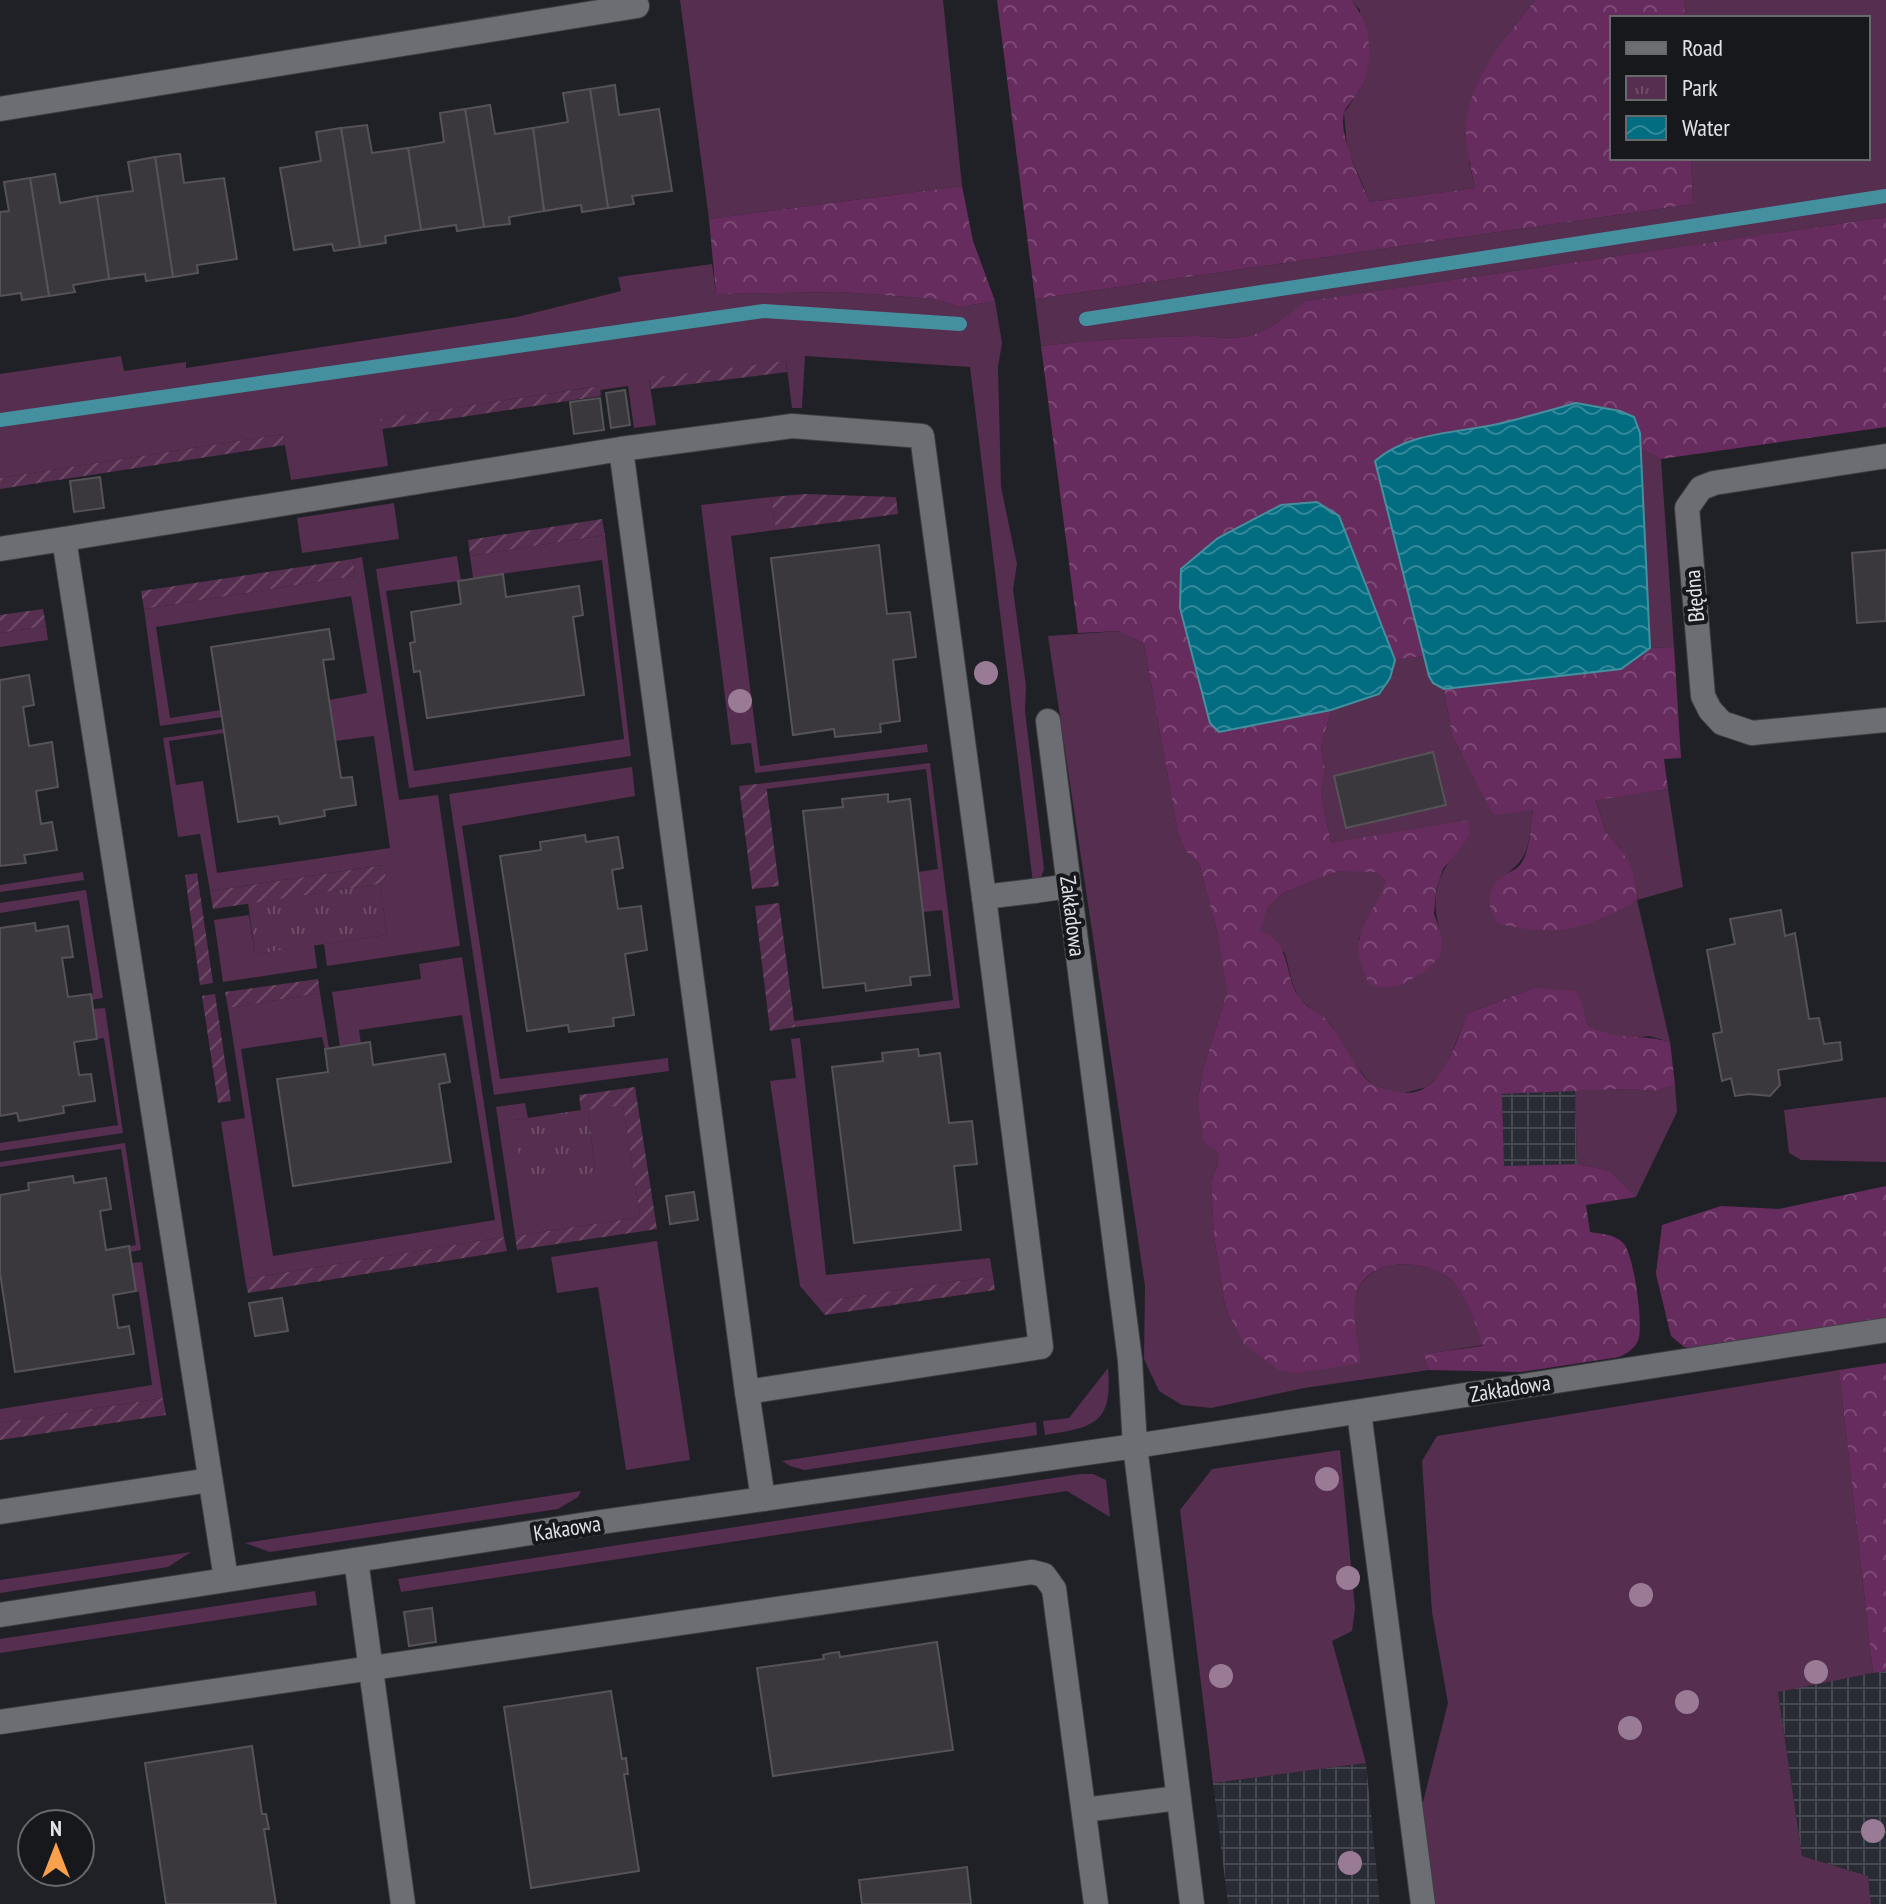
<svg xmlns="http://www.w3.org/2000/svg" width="1886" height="1904" font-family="'PT Sans Narrow',sans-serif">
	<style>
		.industrial { fill: url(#industrial-grid) }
		.grass { fill: #562e4f }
		.forest { fill: url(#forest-crowns) }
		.park { fill: url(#park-tufts) }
		.garden { fill: url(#garden-furrows) }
		.water { fill: url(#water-waves); stroke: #45909f; stroke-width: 2 }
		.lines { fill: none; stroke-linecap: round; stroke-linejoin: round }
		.stream { stroke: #45909f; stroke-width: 14 }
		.building { fill: #3a383d; stroke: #555358; stroke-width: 2 }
		.service-casing { stroke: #3e3f42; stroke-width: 26 }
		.minor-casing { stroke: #3e3f42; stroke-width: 26 }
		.service { stroke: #6d6e73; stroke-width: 24 }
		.minor { stroke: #6d6e73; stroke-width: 24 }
		.tree { fill: #997b96 }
		.labels { text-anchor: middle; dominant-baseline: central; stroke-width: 8; stroke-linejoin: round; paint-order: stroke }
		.street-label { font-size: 22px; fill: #e1e2e5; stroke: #17181c }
	</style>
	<defs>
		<pattern id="industrial-grid" width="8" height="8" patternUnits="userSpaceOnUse" patternTransform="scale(2)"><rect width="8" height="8" fill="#282b34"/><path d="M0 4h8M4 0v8" fill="none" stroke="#474951"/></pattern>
		<pattern id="forest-crowns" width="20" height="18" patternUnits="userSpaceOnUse" patternTransform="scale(2)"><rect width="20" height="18" fill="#672c5e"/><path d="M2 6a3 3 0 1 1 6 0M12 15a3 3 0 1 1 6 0" fill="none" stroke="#7c4a75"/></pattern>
		<pattern id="park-tufts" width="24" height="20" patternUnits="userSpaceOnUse" patternTransform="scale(2)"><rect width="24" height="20" fill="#562e4f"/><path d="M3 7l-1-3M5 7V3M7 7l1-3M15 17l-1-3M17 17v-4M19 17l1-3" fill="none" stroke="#6e4c68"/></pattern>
		<pattern id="garden-furrows" width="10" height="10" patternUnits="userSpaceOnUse" patternTransform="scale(2)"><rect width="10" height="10" fill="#562e4f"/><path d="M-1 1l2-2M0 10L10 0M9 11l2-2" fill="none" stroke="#6e4c68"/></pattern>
		<pattern id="water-waves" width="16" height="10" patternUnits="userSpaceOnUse" patternTransform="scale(2)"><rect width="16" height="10" fill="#026d81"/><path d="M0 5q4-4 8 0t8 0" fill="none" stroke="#389"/></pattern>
	</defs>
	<rect width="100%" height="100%" fill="#202126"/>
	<g class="industrial">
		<path d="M1575 1091 1577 1164 1504 1166 1502 1094Z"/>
		<path d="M1886 1671V1904H1871L1868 1876 1802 1856 1778 1691Z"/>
		<path d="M1366 1763 1380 1904H1228L1213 1783Z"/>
	</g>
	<g class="grass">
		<path d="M680 0H943L962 186 709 219Z"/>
		<path d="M1351 0H1535L1509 33 1469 162 1475 188 1370 202 1347 148 1344 113 1360 90V10Z"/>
		<path d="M1684 0H1886V217L1307 301C1291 312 1273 328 1255 334 1235 341 1215 336 1194 336 1143 337 1092 340 1041 346L1035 299 1693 204 1691 158H1868V18H1685Z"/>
		<path d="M712 264 716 294 840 292 935 299 960 307 995 301 1002 343 998 367 1001 487 1017 564 1013 589 1026 686 1025 711 1044 869 1040 880 1033 883 970 367 805 356 802 408H792L786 361 649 379 656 425 634 428 628 386 600 390 599 386 381 419 388 466 291 480 283 434 0 478V374L121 356 124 371 186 362V368L517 317 621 291 618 277Z"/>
		<path d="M1641 449 1661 459 1674 647 1650 648Z"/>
		<path d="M771 497 776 530 731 536 760 766 927 744 928 752 755 773 751 743 731 745 701 505Z"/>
		<path d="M394 503 399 539 302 553 297 518Z"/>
		<path d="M605 535 631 756 409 788 376 569 457 556 461 581 386 591 414 771 624 739 602 560 473 578 470 556Z"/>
		<path d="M362 557 399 800 438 795 460 946 327 966 324 944 387 935 380 884 386 882 383 865 210 891 200 834 178 837 163 738 223 729 224 733 169 741 176 785 203 781 217 873 390 848 374 736 335 741 329 700 367 693 351 596 156 627 170 718 221 710 222 717 160 726 144 609 355 576 353 559Z"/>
		<path d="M46 626 48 640 0 647V633Z"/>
		<path d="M1121 631 1144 644 1178 833 1185 851 1199 863 1217 932 1227 992 1203 1069 1198 1100 1217 1151 1218 1164 1211 1181 1214 1237 1225 1307 1243 1343 1362 1363C1358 1343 1350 1315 1356 1295 1367 1255 1431 1257 1455 1284 1469 1300 1476 1326 1483 1345L1425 1354 1429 1370 1304 1388 1211 1408 1182 1405 1159 1391 1144 1359 1145 1286 1048 636Z"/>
		<path d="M1424 656 1433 683 1444 689 1452 736 1462 755 1533 809C1528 845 1532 858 1499 879L1622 851 1605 831 1596 799 1668 789 1683 887 1637 900 1670 1042 1649 1036 1623 1039 1603 1033 1589 1026 1583 1013 1534 988 1468 1013 1444 1071 1427 1087 1401 1094 1371 1084 1348 1056 1330 1023 1299 999 1292 982 1285 953 1259 931 1267 909 1283 893 1339 871H1377L1385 880 1384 889 1358 940 1442 936C1427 894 1439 869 1469 837L1331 843 1321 794 1325 769 1321 747 1331 710C1365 698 1385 699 1395 660Z"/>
		<path d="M930 763 960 1008 795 1027 794 1021 953 1000 942 910 923 912 918 872 938 869 926 769 766 789V783Z"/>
		<path d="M632 767 635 796 462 826 500 1079 668 1058 669 1071 494 1095 449 794Z"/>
		<path d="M83 872 84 880 0 892V885Z"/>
		<path d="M86 890 103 998 91 1000 93 993 79 900 0 913V903Z"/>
		<path d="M249 915 255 954 314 945 317 968 223 982 214 920Z"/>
		<path d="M462 957 504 1237 245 1279 221 1122 245 1118 228 1008 320 993 329 1048 325 1049 322 1037 241 1049 273 1256 495 1220 462 1015 359 1030 361 1044 340 1047 332 992 421 979 419 964Z"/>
		<path d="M105 1008 123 1133 0 1151V1143L118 1125 104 1038 97 1039 93 1009Z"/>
		<path d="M800 1038 826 1275 990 1258 993 1276 824 1301 825 1315 800 1286 770 1081 796 1078 791 1039Z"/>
		<path d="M1675 1085 1677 1112 1636 1197 1610 1171 1577 1164 1575 1091 1627 1089 1655 1091Z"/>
		<path d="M1886 1097V1162L1801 1160 1789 1153 1784 1110Z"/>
		<path d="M525 1103 528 1118 514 1120 595 1171 588 1109 623 1104 640 1217 515 1236 496 1107Z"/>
		<path d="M125 1143 141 1250 130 1252 129 1246 136 1245 121 1149 0 1167V1162Z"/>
		<path d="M657 1241 690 1460 626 1470 598 1287 557 1293 551 1257Z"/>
		<path d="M142 1262 163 1398 0 1423V1409L152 1385 139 1292 136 1291 132 1263Z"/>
		<path d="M1108 1368C1113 1424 1094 1427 1045 1435L1043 1421 1069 1418Z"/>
		<path d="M1839 1370 1873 1673 1778 1692 1802 1856 1868 1876 1871 1904H1434L1421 1810 1448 1703 1432 1612 1422 1461 1437 1436Z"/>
		<path d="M1036 1422 1037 1435 804 1470 790 1466 782 1461Z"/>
		<path d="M1340 1450 1355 1608 1352 1631 1332 1641 1366 1763 1213 1783 1180 1510 1212 1469Z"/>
		<path d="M1080 1474H1093L1106 1480 1110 1517 1067 1491 401 1592 398 1579Z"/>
		<path d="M581 1491 578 1497 558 1509 270 1552 245 1543Z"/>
		<path d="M191 1552 168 1567 0 1593V1580Z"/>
		<path d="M315 1591 317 1605 0 1653V1639Z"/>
	</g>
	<g class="forest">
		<path d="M997 0H1351C1373 26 1375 64 1358 93 1354 99 1346 106 1344 113 1338 135 1361 182 1370 202L1475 188C1471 168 1465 146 1466 126 1469 78 1507 36 1535 0H1684L1685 18H1612V158H1691L1693 204 1035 299Z"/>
		<path d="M962 186 973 241 995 301 960 307 935 299 840 292 716 294 709 219Z"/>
		<path d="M1886 217V427L1661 459 1641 449 1640 433 1498 424 1422 438 1375 461 1424 656 1395 660 1378 618 1210 723 1219 732 1331 710 1321 747 1325 769 1321 794 1331 843 1469 820V837L1443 869 1436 890 1434 914 1442 936 1440 956 1427 970 1403 984 1382 988 1369 984C1355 951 1354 942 1372 910 1378 900 1384 891 1385 880L1377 872 1339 871 1283 893 1267 909 1260 931C1292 943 1283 971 1298 996 1305 1008 1322 1013 1330 1024 1344 1043 1352 1064 1368 1081 1374 1086 1383 1088 1390 1090 1441 1107 1453 1046 1468 1013L1534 988 1576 991C1584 1002 1582 1013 1589 1026 1620 1042 1639 1033 1670 1042L1675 1085 1655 1091 1627 1089 1502 1094 1504 1166 1577 1164 1610 1171 1636 1197 1586 1205 1590 1232C1601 1234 1616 1234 1624 1244 1634 1256 1644 1326 1638 1341 1634 1349 1626 1354 1619 1357L1521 1372 1429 1370 1424 1354 1482 1346C1478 1328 1466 1297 1455 1284 1431 1257 1366 1255 1356 1295 1351 1316 1358 1343 1362 1363L1296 1373 1279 1370 1243 1343 1225 1307 1214 1237 1211 1181 1218 1164 1217 1151 1204 1142 1198 1100 1203 1069 1227 992 1217 932 1199 863 1185 851 1178 833 1144 644 1120 631 1078 633 1041 346C1092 340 1143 337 1194 336 1215 336 1234 341 1255 334 1273 328 1291 312 1306 301Z"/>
		<path d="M1674 647 1681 758 1664 759 1668 789 1596 800 1605 831 1622 851 1632 869 1637 900C1583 930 1561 937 1499 924 1488 910 1485 894 1499 879 1505 873 1515 871 1520 865 1531 850 1530 827 1533 810L1494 815 1452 736 1444 689 1621 669 1650 648Z"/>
		<path d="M1886 1186V1318L1698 1349 1684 1347 1671 1336 1656 1274 1662 1225 1721 1206 1779 1209Z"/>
		<path d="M1886 1363V1671L1873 1673 1839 1370Z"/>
	</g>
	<g class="park">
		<path d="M380 884 387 935 255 954 248 903Z"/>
		<path d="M588 1109 595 1171 582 1177 523 1186 514 1120Z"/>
	</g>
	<g class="garden">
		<path d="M786 361 787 372 651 389 649 378Z"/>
		<path d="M600 386 601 396 382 429 380 419Z"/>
		<path d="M283 434 285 445 0 489V478Z"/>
		<path d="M805 494 896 497 898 514 776 530 771 497Z"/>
		<path d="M602 519 605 535 470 556 468 540Z"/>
		<path d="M353 559 355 576 144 609 141 591Z"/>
		<path d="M43 609 46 626 0 633V615Z"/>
		<path d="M766 783 779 886 752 889 739 786Z"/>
		<path d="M384 865 386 883 213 909 210 891Z"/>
		<path d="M197 873 213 983 200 985 185 875Z"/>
		<path d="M779 903 795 1027 770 1031 755 906Z"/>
		<path d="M318 979 320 993 228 1008 225 992Z"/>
		<path d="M215 994 231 1101 218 1103 202 996Z"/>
		<path d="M635 1087 657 1229 517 1250 515 1236 640 1217 623 1105 581 1111 579 1095Z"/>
		<path d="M504 1237 507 1251 248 1293 245 1279Z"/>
		<path d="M993 1276 995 1290 825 1315 823 1301Z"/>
		<path d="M163 1398 166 1415 0 1440V1423Z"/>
	</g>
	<g class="water">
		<path d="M1576 403 1620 411 1634 417 1640 433 1650 648 1621 669 1444 689 1433 683 1429 676 1375 461C1408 432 1457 433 1498 424 1524 418 1550 410 1576 403Z"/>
		<path d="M1317 502 1339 516 1395 660 1390 678 1379 694 1331 710 1219 732 1210 723 1180 608 1181 569 1218 538 1281 505Z"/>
	</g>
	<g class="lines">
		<g class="stream">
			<path d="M1086 319 1886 196"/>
			<path d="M0 420 764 311 960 324"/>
		</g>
	</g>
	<g class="building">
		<path d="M615 85 619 115 659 109 672 191 632 196 634 204 608 208 590 89Z"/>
		<path d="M590 89 608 208 582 212 581 205 544 211 533 128 568 122 563 93Z"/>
		<path d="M490 105 495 134 533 128 544 211 509 217 510 224 484 227 465 109Z"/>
		<path d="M465 109 484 227 457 231 456 225 421 230 408 148 444 142 440 113Z"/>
		<path d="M367 125 372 153 408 148 421 230 385 236 386 243 360 247 341 128Z"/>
		<path d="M341 128 360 247 334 251 332 244 294 250 280 168 321 161 316 132Z"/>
		<path d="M176 154H180L184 183 224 178 237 259 197 265 198 273 173 277 155 157Z"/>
		<path d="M155 157 173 277 146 281 145 274 109 279 97 196 133 191 128 162Z"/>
		<path d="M55 174 60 203 97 196 109 279 73 285 75 292 49 296 30 178Z"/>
		<path d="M30 178 49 296 22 300 21 293 0 296V212L9 211 4 182Z"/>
		<path d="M625 390 630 425 611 428 606 393Z"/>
		<path d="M600 398 604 430 574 434 570 402Z"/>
		<path d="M100 477 104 508 74 512 70 481Z"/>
		<path d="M879 545 887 614 910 612 916 657 893 660 900 721 880 724 881 732 835 737 834 729 793 735 771 558Z"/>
		<path d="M1886 550V621L1857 623 1852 553Z"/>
		<path d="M503 574 506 597 579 586 583 615 573 617 584 695 427 718 420 671 414 672 410 643 415 642 411 612 461 604 458 581Z"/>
		<path d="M329 629 334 659 323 660 341 778 352 777 356 805 324 810 325 816 280 824 278 816 238 822 211 647Z"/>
		<path d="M29 675 34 705 23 707 29 746 52 742 58 787 36 791 41 824 52 822 57 850 24 855 26 863 0 866V680Z"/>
		<path d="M1433 752 1446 805 1346 828 1334 776Z"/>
		<path d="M888 794V802L910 799 930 975 910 977 911 985 866 991 865 983 823 988 803 811 843 807 842 799Z"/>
		<path d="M585 835 586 842 618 837 623 868 612 870 618 909 641 906 647 950 625 954 634 1015 613 1018 614 1026 569 1032 568 1025 527 1031 500 856 541 850 540 842Z"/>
		<path d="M1781 910 1785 936 1795 933 1809 1019 1819 1018 1824 1044 1840 1042 1842 1060 1778 1070 1780 1085 1770 1096 1749 1094 1735 1096 1731 1078 1722 1081 1713 1034 1722 1032 1707 950 1735 944 1730 919Z"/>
		<path d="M35 923 36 931 68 926 73 957 62 958 68 997 91 994 97 1039 74 1042 79 1075 91 1074 95 1101 63 1106 64 1113 19 1121 17 1113 0 1116V928Z"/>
		<path d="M370 1042 373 1065 445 1054 450 1082 439 1084 451 1162 293 1186 277 1079 328 1072 325 1049Z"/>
		<path d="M918 1049 919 1056 940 1053 949 1123 972 1121 977 1164 954 1166 961 1230 854 1243 832 1067 883 1061 882 1053Z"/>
		<path d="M73 1176 74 1183 106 1178 111 1209 100 1211 106 1250 129 1246 136 1291 113 1295 118 1328 129 1326 134 1354 15 1372 0 1273V1195L29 1190 28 1183Z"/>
		<path d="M694 1192 698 1220 670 1224 666 1196Z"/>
		<path d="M282 1298 288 1331 255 1336 249 1303Z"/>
		<path d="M432 1608 436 1642 409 1646 404 1612Z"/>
		<path d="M937 1642 953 1750 773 1776 757 1668 824 1659 823 1655 831 1653 839 1652 840 1657Z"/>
		<path d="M611 1691 622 1759 626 1758 628 1774H624L639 1871 531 1888 504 1707Z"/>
		<path d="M252 1746 262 1814H266L269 1829H264L276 1904H166L145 1763Z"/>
		<path d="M967 1867 971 1904H862L859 1880Z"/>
	</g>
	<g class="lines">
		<defs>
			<g id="service">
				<path d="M1034 891 1069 886 1048 721"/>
				<path d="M1359 1412 1423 1904"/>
			</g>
			<g id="minor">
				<path d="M0 109 637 6"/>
				<path d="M1886 456 1714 483 1701 488 1687 508 1703 696 1710 710 1722 723 1752 733 1886 720"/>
				<path d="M64 539 621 449 792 426 922 436 984 897 1041 1347 747 1392 621 449"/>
				<path d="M0 549 64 539 226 1579"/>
				<path d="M1069 886 1130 1360 1135 1446 1192 1904"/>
				<path d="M984 897 1034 891"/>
				<path d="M747 1392 763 1499"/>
				<path d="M0 1512 210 1480"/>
				<path d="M356 1560 403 1904"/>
				<path d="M0 1615 601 1522 1135 1446 1886 1330"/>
				<path d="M0 1722 1032 1572 1044 1575 1054 1589 1096 1904"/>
				<path d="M1084 1810 1178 1798"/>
			</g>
		</defs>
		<use href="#service" class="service-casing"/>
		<use href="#minor" class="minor-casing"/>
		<use href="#service" class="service"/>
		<use href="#minor" class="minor"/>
	</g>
	<g class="tree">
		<circle cx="986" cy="673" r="12"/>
		<circle cx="740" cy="701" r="12"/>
		<circle cx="1327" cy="1479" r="12"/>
		<circle cx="1348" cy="1578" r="12"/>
		<circle cx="1641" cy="1595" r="12"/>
		<circle cx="1816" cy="1672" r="12"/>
		<circle cx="1221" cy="1676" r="12"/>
		<circle cx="1687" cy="1702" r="12"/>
		<circle cx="1630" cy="1728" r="12"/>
		<circle cx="1873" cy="1831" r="12"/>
		<circle cx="1350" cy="1863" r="12"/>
	</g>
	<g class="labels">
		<g class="street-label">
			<text transform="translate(1694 596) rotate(-95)">Błędna</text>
			<text transform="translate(1073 916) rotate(83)">Zakładowa</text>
			<text transform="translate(1510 1388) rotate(-9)">Zakładowa</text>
			<text transform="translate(567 1528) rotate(-9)">Kakaowa</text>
		</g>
	</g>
	<rect x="1610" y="16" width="260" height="144" fill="#17181c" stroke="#68696c" stroke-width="2"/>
	<rect x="1626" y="42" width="40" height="12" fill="#6d6e73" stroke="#68696c" stroke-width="2"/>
	<text x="1682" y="56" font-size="24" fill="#e1e2e5">Road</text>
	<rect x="1626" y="76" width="40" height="24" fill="url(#park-tufts)" stroke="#68696c" stroke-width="2"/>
	<text x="1682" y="96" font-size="24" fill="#e1e2e5">Park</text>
	<rect x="1626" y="116" width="40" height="24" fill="url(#water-waves)" stroke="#68696c" stroke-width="2"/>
	<text x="1682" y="136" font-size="24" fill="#e1e2e5">Water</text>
	<g transform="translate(56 1848)"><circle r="38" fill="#17181c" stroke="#68696c" stroke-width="2"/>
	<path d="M0-6L14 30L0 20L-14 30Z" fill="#f9a04c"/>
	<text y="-12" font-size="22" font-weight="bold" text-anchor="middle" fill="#e1e2e5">N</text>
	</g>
</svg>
